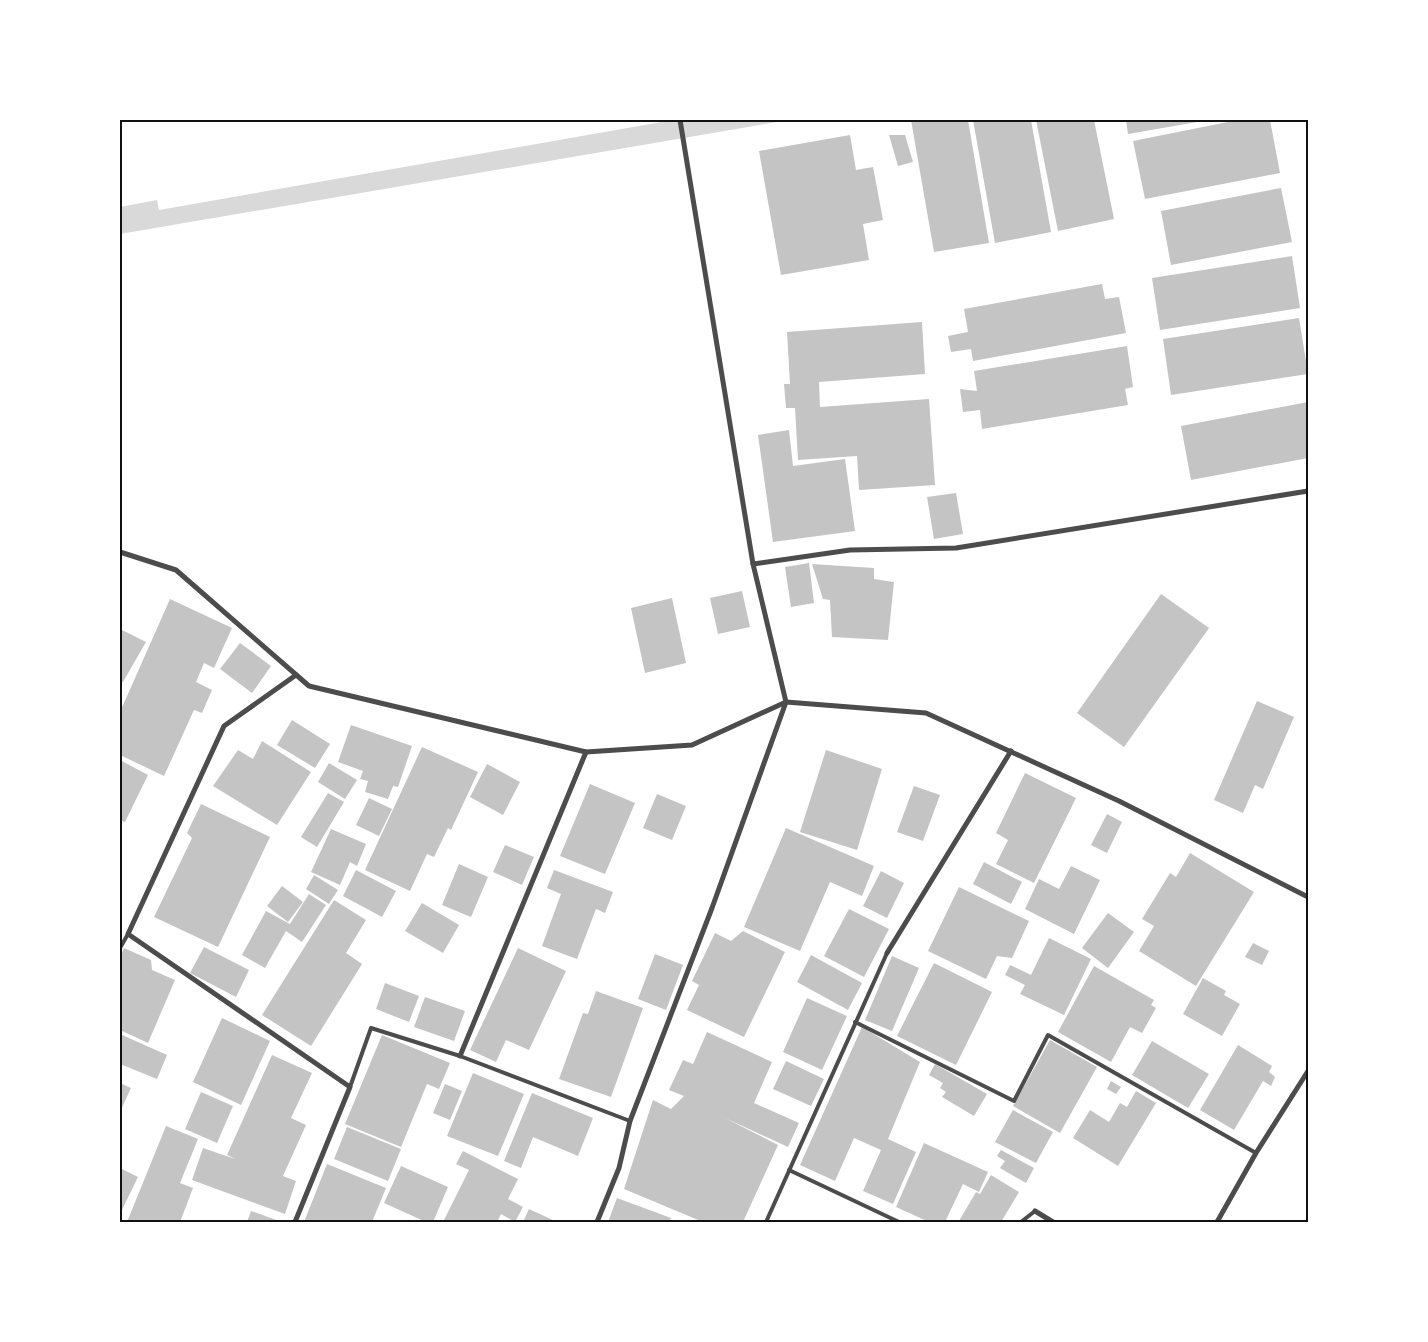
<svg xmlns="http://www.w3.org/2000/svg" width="1428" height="1342" font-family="'Golos Text',sans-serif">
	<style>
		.water { fill: #d9d9d9 }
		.building { fill: #c4c4c4 }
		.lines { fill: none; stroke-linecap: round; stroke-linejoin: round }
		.service { stroke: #4c4c4c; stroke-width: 4 }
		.minor { stroke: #4c4c4c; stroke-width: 5 }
		.neatline { fill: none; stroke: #111; stroke-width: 2 }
	</style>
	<rect width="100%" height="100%" fill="#fff"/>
	<path class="water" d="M673 120H789L120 234V207L157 200 159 210Z"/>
	<g class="building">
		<path d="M911 120H968L989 243 934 252Z"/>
		<path d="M973 120H1031L1051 232 995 243Z"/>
		<path d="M1036 120H1094L1114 219 1058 231Z"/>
		<path d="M1126 120H1202L1203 121 1128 134Z"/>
		<path d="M1238 120H1270L1280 173 1145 199 1133 141Z"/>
		<path d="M850 135 856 170 873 167 883 220 863 224 869 260 781 275 759 151Z"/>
		<path d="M889 135H905L913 162 898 166Z"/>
		<path d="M1281 188 1292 242 1171 265 1161 211Z"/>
		<path d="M1292 256 1300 308 1160 330 1152 278Z"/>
		<path d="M1102 284 1105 299 1119 297 1126 333 973 361 971 349 951 352 948 336 968 332 964 309Z"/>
		<path d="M1299 318 1308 374 1171 395 1163 339Z"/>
		<path d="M922 322 925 374 819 382 820 407 929 399 935 485 859 490 857 456 798 460 795 408H786L784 384H790L787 332Z"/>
		<path d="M1127 346 1133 387 1125 389 1128 405 982 429 980 410 963 412 960 389 977 391 974 371Z"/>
		<path d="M1308 402V458L1191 480 1181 426Z"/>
		<path d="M789 430 793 466 845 459 855 531 773 542 758 435Z"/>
		<path d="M956 493 963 534 934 539 927 497Z"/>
		<path d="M809 563 814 603 791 607 785 567Z"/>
		<path d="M812 564 874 568V579L894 582 888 640 832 637 830 600 823 599Z"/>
		<path d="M742 591 750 627 718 634 710 598Z"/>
		<path d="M1161 594 1209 628 1124 747 1077 713Z"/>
		<path d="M672 598 686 663 645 673 631 608Z"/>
		<path d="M170 599 232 628 214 668 204 663 196 682 212 690 202 713 194 710 164 776 120 755V712Z"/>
		<path d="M120 629 146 642 123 682 120 681Z"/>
		<path d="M240 643 271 666 252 693 220 669Z"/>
		<path d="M1257 701 1294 717 1263 789 1255 785 1243 813 1214 800Z"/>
		<path d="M292 720 330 744 315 768 277 745Z"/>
		<path d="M351 725 412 746 398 787 393 786 388 799 365 792 368 781 360 779 363 771 338 762Z"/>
		<path d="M262 741 311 772 277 825 213 786 238 750 253 759Z"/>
		<path d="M422 747 478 772 451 830 448 828 434 857 427 854 410 891 365 870Z"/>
		<path d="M826 750 882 769 857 850 800 832Z"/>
		<path d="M120 760 148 775 125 822 120 820Z"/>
		<path d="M329 763 357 780 345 799 318 782Z"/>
		<path d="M487 764 520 782 503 815 470 797Z"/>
		<path d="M1025 773 1076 798 1034 883 996 864 1008 840 996 833Z"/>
		<path d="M590 784 635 803 605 874 560 856Z"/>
		<path d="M914 786 940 795 923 841 897 832Z"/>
		<path d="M328 793 344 802 317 847 301 837Z"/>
		<path d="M657 794 686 806 672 840 643 828Z"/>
		<path d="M369 798 392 809 379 836 356 825Z"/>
		<path d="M201 804 270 837 218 947 154 917 192 838 187 833Z"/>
		<path d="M1107 814 1122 822 1107 853 1091 845Z"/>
		<path d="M786 828 874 866 862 896 830 882 800 951 744 927Z"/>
		<path d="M331 829 366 844 357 866 350 862 340 885 311 872Z"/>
		<path d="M505 845 534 857 522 885 493 872Z"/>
		<path d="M1190 853 1254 892 1196 986 1139 951 1154 926 1142 919 1170 873 1176 877Z"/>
		<path d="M984 862 1022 882 1011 904 973 884Z"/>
		<path d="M459 864 488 877 471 917 442 905Z"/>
		<path d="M1071 866 1100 880 1074 934 1025 909 1039 879 1059 889Z"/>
		<path d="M356 870 396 891 382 917 343 896Z"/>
		<path d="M554 870 613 892 605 913 596 909 577 959 542 946 561 894 547 888Z"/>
		<path d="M881 871 904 883 887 918 863 906Z"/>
		<path d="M314 875 338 890 329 904 306 889Z"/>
		<path d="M282 886 303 902 288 922 267 906Z"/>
		<path d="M959 887 1029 921 1012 958 997 956 986 979 928 951Z"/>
		<path d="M309 894 326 905 302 942 286 931 265 968 242 955 266 911 290 924Z"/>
		<path d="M334 900 366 920 346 953 362 964 311 1046 262 1015Z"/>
		<path d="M422 903 459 925 443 953 405 931Z"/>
		<path d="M849 909 889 929 864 977 824 956Z"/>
		<path d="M1108 913 1134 932 1108 968 1082 948Z"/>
		<path d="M743 931 785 952 744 1037 687 1010 699 985 692 981 715 933 731 941Z"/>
		<path d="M1049 938 1091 959 1064 1015 1020 994 1025 985 1005 975 1010 965 1031 975Z"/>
		<path d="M1253 943 1269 951 1262 965 1245 957Z"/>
		<path d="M204 947 249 970 236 997 190 973Z"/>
		<path d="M124 948 151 960 152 970 175 980 148 1043 120 1030V958Z"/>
		<path d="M518 948 566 971 529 1050 506 1040 496 1062 470 1050Z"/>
		<path d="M655 954 683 965 666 1010 638 999Z"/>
		<path d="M811 955 862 983 848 1010 797 982Z"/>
		<path d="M892 956 919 968 892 1031 865 1020Z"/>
		<path d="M934 963 992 992 956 1065 897 1036Z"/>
		<path d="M1094 966 1154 1000 1151 1005 1156 1008 1142 1033 1130 1027 1111 1062 1058 1032Z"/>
		<path d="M1203 978 1226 991 1224 995 1240 1004 1222 1036 1183 1014Z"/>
		<path d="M385 983 419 996 409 1022 376 1009Z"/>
		<path d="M596 991 643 1008 611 1097 559 1079 583 1013 588 1014Z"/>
		<path d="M425 997 465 1011 454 1041 414 1027Z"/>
		<path d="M807 998 847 1016 822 1070 783 1052Z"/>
		<path d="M222 1018 270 1041 241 1105 193 1082Z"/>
		<path d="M862 1027 920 1062 888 1139 916 1152 893 1204 863 1191 881 1150 854 1138 835 1181 800 1165Z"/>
		<path d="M707 1032 772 1062 754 1103 799 1123 788 1147 725 1118 778 1145 743 1222H703L624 1189 653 1100 671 1109 684 1096 669 1090 683 1060 693 1064Z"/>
		<path d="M120 1034 167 1055 157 1079 120 1064Z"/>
		<path d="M382 1035 450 1063 439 1089 427 1084 401 1147 345 1124Z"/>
		<path d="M1050 1040 1097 1067 1060 1133 1013 1106Z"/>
		<path d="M1152 1041 1209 1074 1188 1108 1132 1075Z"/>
		<path d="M1238 1045 1272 1066 1269 1072 1275 1077 1271 1086 1263 1081 1234 1130 1200 1110Z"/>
		<path d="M272 1055 312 1073 291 1118 306 1125 283 1176 296 1181 285 1214 192 1180 203 1148 235 1159 227 1155Z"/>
		<path d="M786 1061 824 1079 811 1106 773 1089Z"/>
		<path d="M935 1064 987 1094 974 1116 942 1097 946 1092 940 1088 943 1083 929 1075Z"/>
		<path d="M473 1073 524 1094 498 1156 447 1136Z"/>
		<path d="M1111 1081 1121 1087 1116 1094 1107 1089Z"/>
		<path d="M120 1083 131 1088 120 1112Z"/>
		<path d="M445 1084 462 1091 450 1120 433 1113Z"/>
		<path d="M1136 1091 1156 1103 1118 1166 1073 1138 1090 1110 1109 1122 1120 1103 1127 1107Z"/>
		<path d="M201 1092 233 1106 217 1143 185 1129Z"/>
		<path d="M532 1093 593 1118 578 1156 533 1137 521 1168 504 1161Z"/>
		<path d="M1013 1110 1053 1132 1036 1163 995 1142Z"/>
		<path d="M166 1126 198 1139 180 1183 193 1188 180 1222H127Z"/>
		<path d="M347 1127 401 1149 388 1181 334 1159Z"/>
		<path d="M924 1143 988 1172 979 1192 963 1184 945 1222H929L896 1207Z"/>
		<path d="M1001 1150 1034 1168 1026 1183 1000 1168 1005 1161 997 1156Z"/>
		<path d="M463 1151 518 1179 508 1199 523 1207 515 1222 501 1214 497 1222H443L469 1170 456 1164Z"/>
		<path d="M327 1164 386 1188 372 1222H304Z"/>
		<path d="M401 1166 448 1187 433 1222H426L384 1203Z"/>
		<path d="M120 1168 138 1177 120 1214Z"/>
		<path d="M991 1175 1019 1192 1001 1222 959 1221 976 1192 980 1194Z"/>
		<path d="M617 1198 671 1218 669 1222H608Z"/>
		<path d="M529 1209 557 1222H523Z"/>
		<path d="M251 1211 282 1222H247Z"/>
	</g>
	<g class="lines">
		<g class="service">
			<path d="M120 948 128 934"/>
			<path d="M855 1022 1014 1101 1048 1035 1256 1153"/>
			<path d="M350 1087 371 1028 460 1056 630 1121"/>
			<path d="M789 1170 899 1222"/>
			<path d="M766 1222 887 953"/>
			<path d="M1021 1222 1035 1211"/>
		</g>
		<g class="minor">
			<path d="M120 552 176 570 309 686 586 752 692 745 786 702 926 713 1119 801 1308 897"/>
			<path d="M753 564 850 550 956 548 1308 491"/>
			<path d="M887 953 1011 751"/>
			<path d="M460 1056 586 752"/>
			<path d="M1035 1211 1053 1222"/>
			<path d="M295 1222 350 1087 128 934 224 726 296 675"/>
			<path d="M597 1222 619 1168 630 1121 712 908 786 702 753 564 680 120"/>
			<path d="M1217 1222 1256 1153 1308 1071"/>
		</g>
	</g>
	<rect width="1428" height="1342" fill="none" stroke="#ffffff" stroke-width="242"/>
	<rect x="121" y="121" width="1186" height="1100" class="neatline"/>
</svg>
